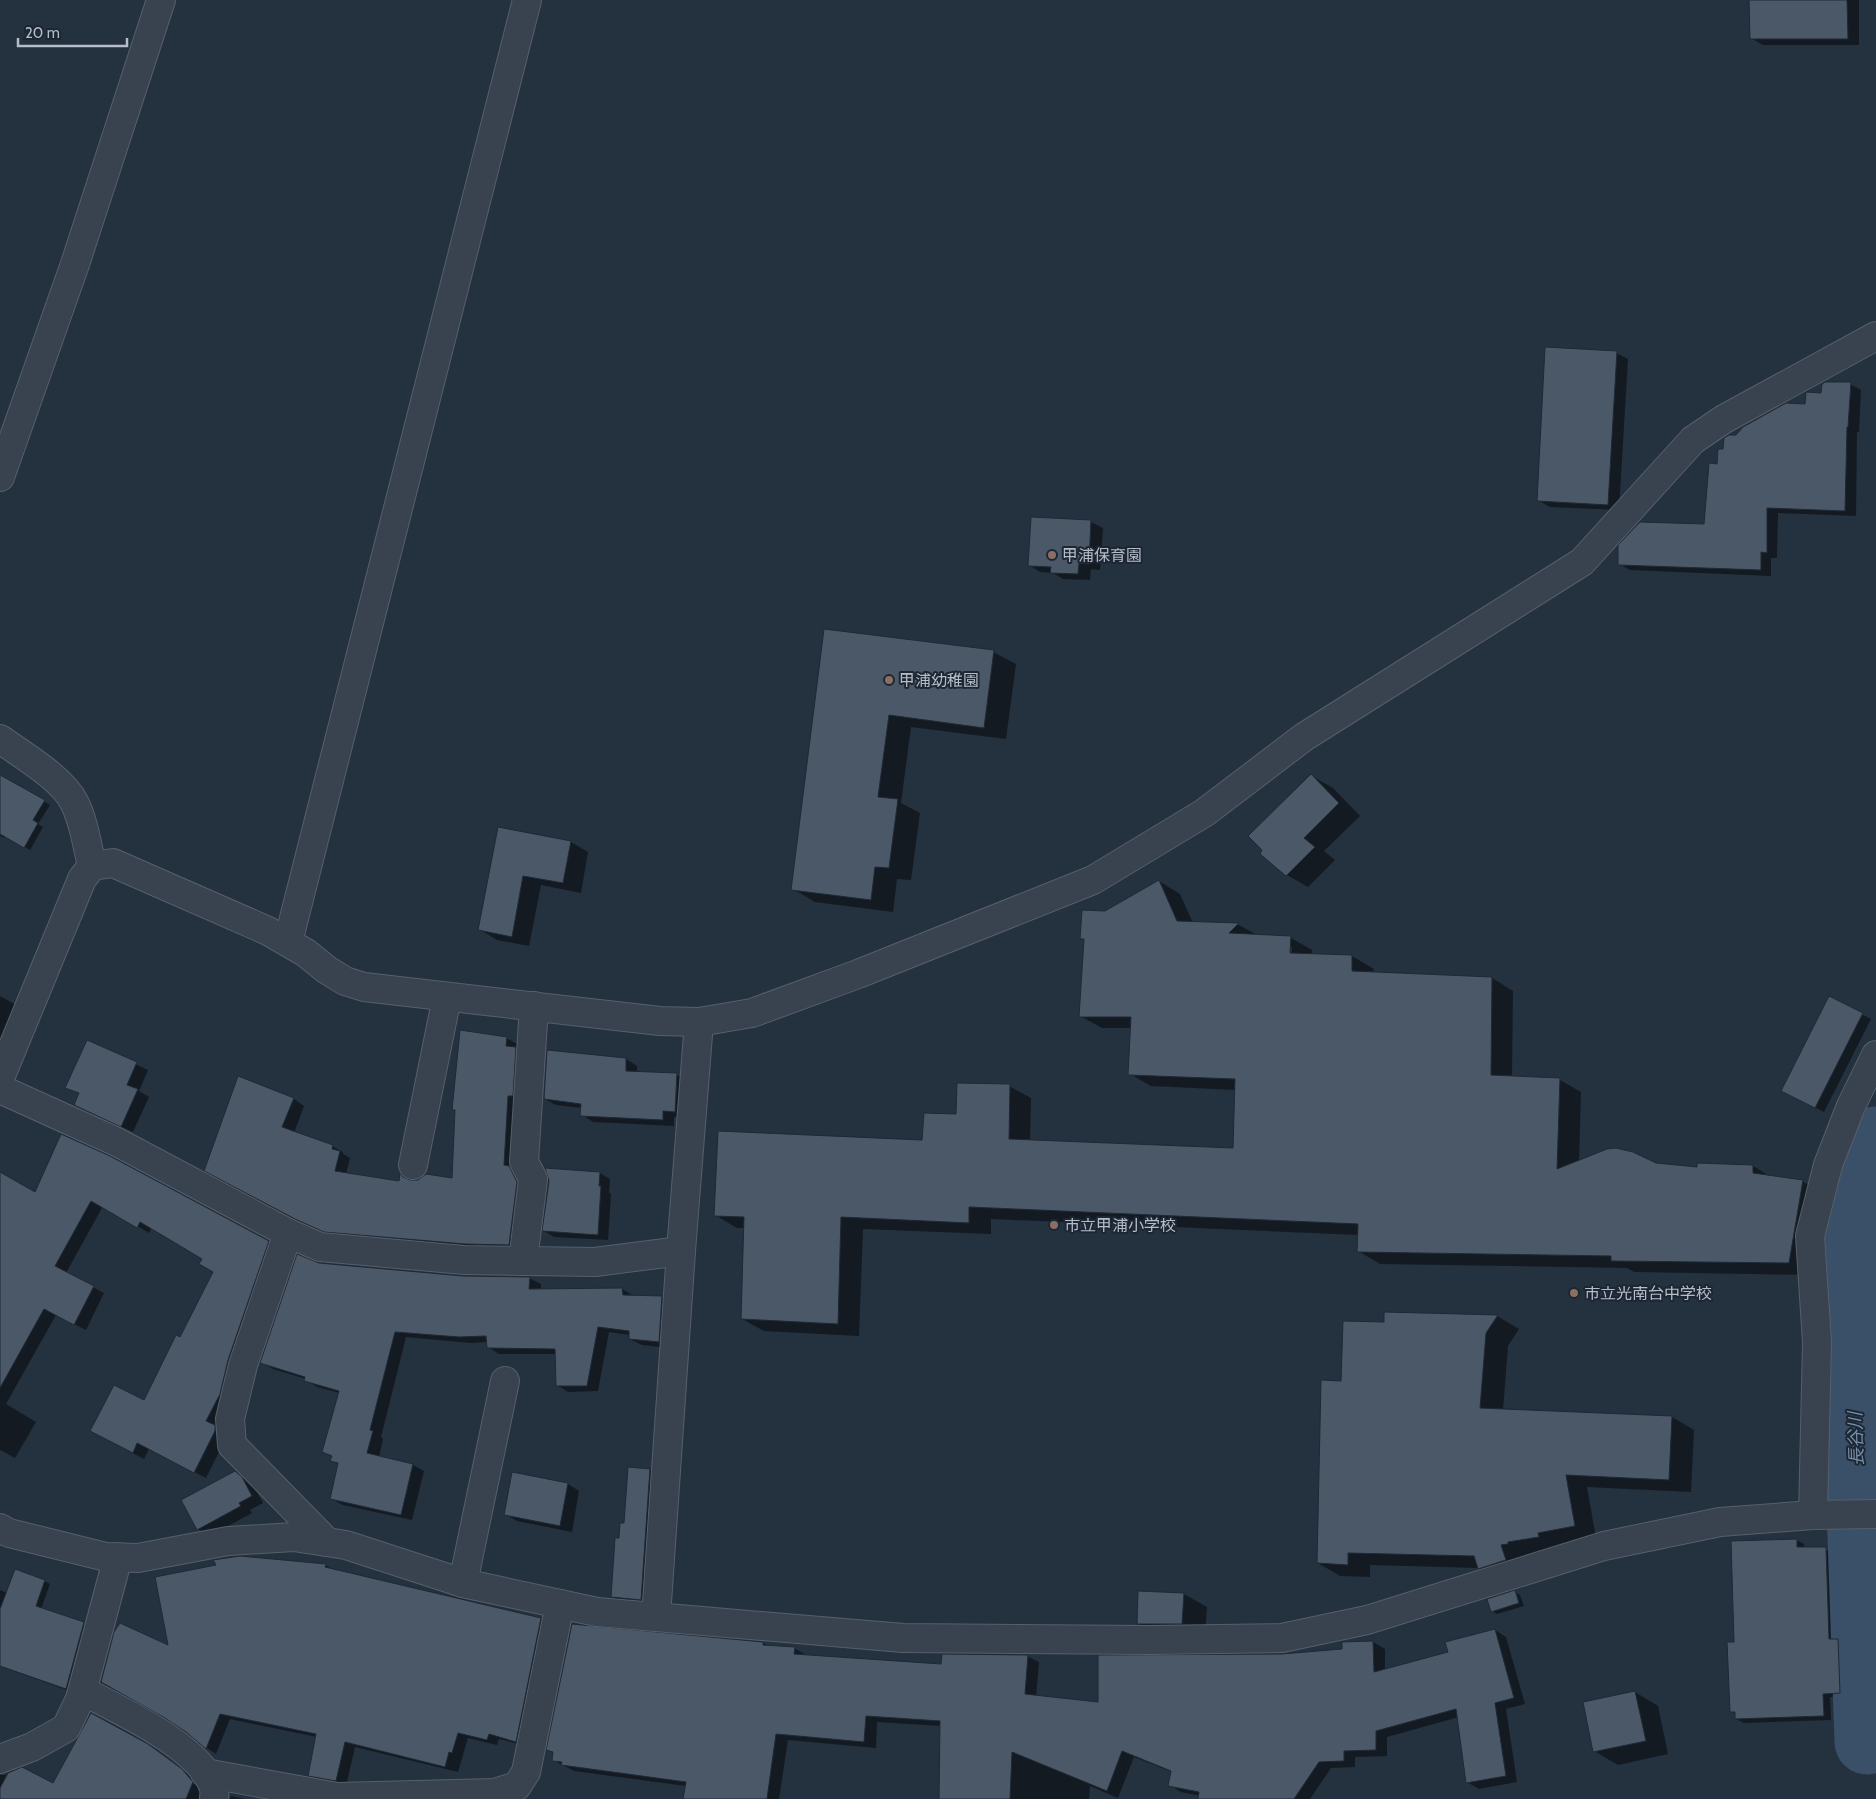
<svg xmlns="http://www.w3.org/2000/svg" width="1876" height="1799" font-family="Cabin,'Noto Sans JP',sans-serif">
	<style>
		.shadow { fill: #0007; fill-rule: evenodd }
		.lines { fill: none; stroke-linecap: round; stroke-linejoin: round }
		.river { stroke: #3a4f68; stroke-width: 65 }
		.building { fill: #4b5868; stroke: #1f2936 }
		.street-casing { stroke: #56606c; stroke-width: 30 }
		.street { stroke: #39424f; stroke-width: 28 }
		.education-dot { fill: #8d6e63; stroke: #1d2734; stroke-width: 2 }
		.labels { text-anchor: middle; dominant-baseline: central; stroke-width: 4; stroke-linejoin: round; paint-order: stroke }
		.poi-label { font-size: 16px; fill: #b5bdc9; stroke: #1d2734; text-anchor: start }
		.water-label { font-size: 18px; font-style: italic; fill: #758fac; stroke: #1d2734 }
	</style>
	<rect width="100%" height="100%" fill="#24313f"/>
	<g class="shadow">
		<path d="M1751 0H1859V45H1763L1751 38Z"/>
		<path d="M1616 353 1628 359 1619 510 1550 507 1538 500Z"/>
		<path d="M1850 384 1861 390 1859 432H1857L1856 516 1778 513 1777 558H1771V576L1630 570 1619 564 1705 526 1719 466 1724 451 1736 437 1807 405 1822 394Z"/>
		<path d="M1032 518 1091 522 1103 528 1100 570 1091 569 1090 580 1063 579 1053 573 1040 572 1029 565Z"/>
		<path d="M825 630 993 652 1016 664 1006 739 911 727 901 803 920 813 911 880 897 879 893 912 815 902 793 889Z"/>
		<path d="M0 776 50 805 38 824 43 827 30 850 6 836 5 838 0 836Z"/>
		<path d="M1312 776 1333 788 1360 816 1324 851 1335 860 1308 887 1287 875Z"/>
		<path d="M499 829 571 842 588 852 581 893 541 885 529 946 497 940 479 929Z"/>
		<path d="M1159 881 1180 894 1193 923 1239 925 1259 936 1291 938 1312 950V955L1352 956 1374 969 1373 973 1492 978 1513 991 1512 1077 1560 1080 1581 1092 1579 1161 1655 1164 1698 1168 1753 1166 1771 1177 1802 1181 1824 1194 1811 1275 1634 1272 1627 1268 1380 1264 1358 1251 1359 1235 991 1219V1234L863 1229 859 1336 764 1331 742 1319 745 1228H737L715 1215 924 1142 957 1116 1009 1086 1031 1098 1030 1141 1234 1149 1236 1090 1151 1086 1130 1074 1131 1028H1102L1080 1016 1085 940 1082 938 1105 912ZM1289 947H1292L1291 959H1289Z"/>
		<path d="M0 996 18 1006 0 1089Z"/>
		<path d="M1829 998 1871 1019 1824 1112 1791 1095Z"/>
		<path d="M506 1038 517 1044V1049L526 1054 520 1251 336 1237 307 1225 217 1176 239 1078 294 1099 304 1106 294 1133 332 1146 343 1152V1154L350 1158 346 1174 400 1182 401 1175 412 1181 453 1179 456 1111 453 1109Z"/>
		<path d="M87 1042 148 1070 139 1091 149 1097 133 1132 75 1105 80 1094 67 1087Z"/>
		<path d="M548 1051 626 1059 637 1066V1073L677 1075 688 1081 686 1118 674 1117V1126L593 1122 582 1115V1108L556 1105 545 1099Z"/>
		<path d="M62 1135 280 1248 226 1438 206 1478 149 1449 144 1459 103 1437 144 1401 181 1338 214 1272 204 1259 152 1227 149 1233 103 1206 66 1273 104 1293 86 1330 56 1315 6 1404 36 1422 15 1458 0 1450V1173L36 1193Z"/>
		<path d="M600 1173 610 1179 609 1192 611 1194 608 1240 554 1237 544 1231Z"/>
		<path d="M318 1264 463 1277 529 1278 541 1284V1290L622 1289 634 1296 662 1297 673 1304 670 1348 642 1345 630 1339V1335L609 1332 598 1391 568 1392 557 1385 556 1354H499L488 1347V1342L471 1343 406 1337 381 1437 383 1439 379 1457 413 1465 424 1471 412 1520 343 1505 332 1499 339 1464 332 1460 333 1457 323 1452 340 1393 317 1387 306 1380V1379L273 1369 262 1362Z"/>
		<path d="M1385 1313 1497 1316 1519 1329 1508 1346 1503 1410 1672 1417 1694 1430 1691 1492 1587 1487 1596 1538 1560 1545V1549L1529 1554 1530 1557 1501 1581 1479 1568 1370 1565V1577L1340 1576 1318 1563 1342 1382 1385 1324Z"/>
		<path d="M630 1468 650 1470 662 1477 653 1606 624 1604 612 1597 620 1540 625 1524Z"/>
		<path d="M235 1472 247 1479 253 1485 263 1503 250 1510 252 1513 210 1536 198 1529 182 1500Z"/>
		<path d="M568 1484 579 1491 572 1532 517 1521 505 1514Z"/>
		<path d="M1796 1540 1804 1544V1548L1825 1549 1833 1553 1836 1640 1845 1644 1847 1697H1830L1831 1720 1744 1723 1736 1719V1714L1731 1711 1736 1643Z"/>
		<path d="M325 1565 334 1570 541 1619 551 1625 526 1746 499 1739 497 1745 468 1738 458 1772 355 1747 346 1786 320 1781 310 1775 317 1737 230 1719 216 1754 207 1748 187 1731 170 1647Z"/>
		<path d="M44 1581 50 1584 41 1609 89 1626 72 1692 0 1666V1590L7 1593Z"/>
		<path d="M1515 1592 1520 1595 1524 1606 1497 1614 1492 1611Z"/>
		<path d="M1184 1594 1207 1607 1205 1637H1161L1138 1624Z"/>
		<path d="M1495 1630 1506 1637 1525 1704 1506 1709 1517 1782 1479 1789 1467 1782 1459 1717 1387 1737V1756L1355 1757V1767L1331 1768 1310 1799H1217L1181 1792 1170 1785 1172 1772 1134 1757 1118 1798 1090 1786 1089 1799H941V1726L877 1722 876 1748 788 1740 779 1799H781H684L686 1786 574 1771 553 1760 554 1753 548 1749 763 1643 768 1646 794 1648 806 1655 942 1665 1027 1656 1039 1662 1036 1697 1100 1704 1282 1655 1343 1650V1643L1373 1642 1385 1649V1670L1449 1653Z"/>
		<path d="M1635 1692 1658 1706 1668 1754 1618 1765 1594 1751Z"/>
		<path d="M156 1750 189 1775 199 1787 198 1790 203 1794 206 1799H0V1775H5L22 1769 53 1784Z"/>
		<path d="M231 1796 244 1799H230Z"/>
	</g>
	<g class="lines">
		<path class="river" d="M1867 1742 1850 1245 1865 1173 1876 1139"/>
	</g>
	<g class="building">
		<path d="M1749 0H1847L1848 39H1750Z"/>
		<path d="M1545 347 1617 351 1608 505 1537 501Z"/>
		<path d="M1825 382H1851L1848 427H1847L1845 511 1767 508V553L1761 552V570L1618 565V545L1640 522 1704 524 1709 463 1717 464 1718 449H1723L1724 438 1729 435H1736L1743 427 1786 403 1805 404 1806 392 1821 393 1822 384Z"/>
		<path d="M1031 517 1091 520 1089 564 1079 563 1078 574 1050 573 1051 567 1028 566Z"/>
		<path d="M824 629 994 650 984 728 889 715 878 797 898 799 889 868 875 867 871 900 791 890Z"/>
		<path d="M1311 774 1339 803 1304 838 1315 847 1286 876 1260 854 1262 850 1248 836Z"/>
		<path d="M0 775 45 800 33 820 38 823 24 848 0 834Z"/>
		<path d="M498 827 571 841 563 883 523 876 512 937 478 930Z"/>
		<path d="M1159 880 1177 921 1239 923 1229 933 1291 936 1290 953 1352 955V971L1492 977 1491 1075 1560 1078 1557 1169 1607 1149 1616 1148 1633 1152 1656 1163 1697 1167V1163L1753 1165V1173L1803 1180 1789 1263 1611 1261V1256L1357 1252 1358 1224 969 1207V1223L841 1217 838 1324 741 1319 744 1217 714 1216 718 1131 922 1140 924 1113 956 1114 957 1083 1010 1084 1009 1139 1233 1148 1235 1079 1128 1075 1131 1017H1079L1084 939H1080L1082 910 1105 911Z"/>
		<path d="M1829 996 1863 1013 1815 1108 1781 1091Z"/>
		<path d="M460 1030 507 1037 506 1046 516 1047 513 1096H508L504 1165 509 1166 517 1182 509 1245 465 1244 324 1232 295 1219 204 1171 238 1076 294 1098 282 1127 333 1145 332 1149 340 1151 335 1171 399 1181 400 1173 403 1177 410 1180H418L426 1174 452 1178 455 1110H452Z"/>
		<path d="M87 1040 137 1062 127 1085 138 1089 121 1127 74 1105 79 1093 65 1088Z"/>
		<path d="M547 1050 626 1058V1071L677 1073 675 1112 663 1111V1120L580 1116 581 1104 544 1099Z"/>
		<path d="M61 1134 110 1156 269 1241 228 1360 220 1394 206 1421 215 1425V1431L194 1473 137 1443 133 1453 90 1431 114 1385 144 1400 176 1335 180 1337 213 1272 199 1264 202 1259 140 1222 137 1228 91 1201 55 1266 94 1286 74 1325 44 1309 0 1388V1172L35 1192Z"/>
		<path d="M545 1168 600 1172 599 1186H601L598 1235 542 1231 549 1181Z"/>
		<path d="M297 1254 319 1263 463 1276 530 1277 529 1289 622 1288 623 1295 662 1296 659 1342 629 1339V1331L598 1327 587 1386H556L555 1349 487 1348 486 1336 459 1337 395 1332 370 1430 373 1431 367 1453 413 1464 401 1515 330 1499 338 1463 330 1461 332 1456 322 1452 339 1391 304 1381 305 1377 260 1363Z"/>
		<path d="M1384 1312 1498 1315 1486 1333 1480 1408 1672 1416 1669 1480 1566 1475 1575 1526 1538 1533 1539 1537 1508 1542V1544L1501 1545 1506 1560 1478 1569 1474 1556 1348 1553V1565L1317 1563 1321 1380 1341 1381 1343 1321 1384 1322Z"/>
		<path d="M628 1467 650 1469 641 1600 611 1597 615 1538H619L620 1523H624Z"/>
		<path d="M235 1471 242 1477 252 1496 239 1503 241 1506 197 1530 181 1500Z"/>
		<path d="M512 1472 568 1483 560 1526 504 1515Z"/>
		<path d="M1797 1539V1547H1826L1829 1639H1838L1840 1693 1823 1694 1824 1716 1735 1719V1712H1730L1727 1642H1734L1731 1541Z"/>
		<path d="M240 1556 326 1564 325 1567 541 1618 516 1742 489 1734 487 1740 458 1733 452 1753 449 1752 445 1767 345 1742 336 1781 308 1776 316 1734 220 1714 206 1749 186 1732 165 1718 101 1682 114 1632 120 1623 168 1645 155 1577 216 1565 213 1560Z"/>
		<path d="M15 1569 45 1580 36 1606 84 1622 66 1689 0 1666V1609Z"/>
		<path d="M1515 1590 1519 1603 1491 1612 1487 1599Z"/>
		<path d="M1138 1591 1184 1593 1182 1624H1137Z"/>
		<path d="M572 1624 763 1642V1645L795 1647 794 1654 941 1664 942 1654 1028 1655 1025 1694 1098 1702V1655L1282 1654 1342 1649V1642L1373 1641 1374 1672 1448 1652 1445 1642 1495 1629 1514 1698 1495 1703 1506 1776 1466 1783 1456 1709 1376 1731V1750L1344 1751V1761L1319 1762 1294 1799H1198L1199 1792 1168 1786 1171 1771 1122 1751 1107 1791 1012 1752 1010 1799H939L940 1721 866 1716 864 1742 776 1734 767 1799H683L686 1782 561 1765 562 1762 552 1761 553 1752 546 1750Z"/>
		<path d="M1635 1691 1646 1741 1593 1752 1583 1702Z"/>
		<path d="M91 1713 148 1744 182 1769 193 1782 186 1799H0V1788L8 1773 22 1767 53 1783Z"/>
	</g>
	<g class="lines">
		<defs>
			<g id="street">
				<path d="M0 477 75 264 161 0"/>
				<path d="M0 739C22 755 62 778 74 802 84 821 87 845 92 866"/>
				<path d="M288 942 527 0"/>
				<path d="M0 1078 82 879 92 866 113 863 268 931 306 953 327 970 345 981 364 987 660 1021 699 1022 752 1013 858 974 1093 880 1204 813 1304 737 1582 562 1693 440 1724 419 1876 336"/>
				<path d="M0 1089 117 1142 288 1233 320 1247 464 1260 595 1262 681 1251"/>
				<path d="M413 1165 447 997"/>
				<path d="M288 1233 243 1365 230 1419 232 1445 327 1542"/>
				<path d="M523 1261 533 1179 524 1162 534 1006"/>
				<path d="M1813 1515 1817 1342 1810 1236 1828 1165 1851 1106 1876 1055"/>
				<path d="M0 1528 9 1533 106 1557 138 1558 228 1541 294 1537 346 1545 463 1583 597 1612 903 1638 1149 1640 1282 1638 1367 1620 1604 1546 1720 1522 1813 1515 1876 1514"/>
				<path d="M463 1583 505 1381"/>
				<path d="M656 1617 681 1251 699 1022"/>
				<path d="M83 1691C119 1710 200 1746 214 1788 215 1791 214 1795 214 1799"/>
				<path d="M0 1759 32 1747 66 1728 80 1699 118 1557"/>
				<path d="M205 1773 337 1797 494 1793 517 1786 526 1772 560 1604"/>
			</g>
		</defs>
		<use href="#street" class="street-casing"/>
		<use href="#street" class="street"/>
	</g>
	<g class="education-dot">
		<circle cx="1052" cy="555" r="5"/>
		<circle cx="889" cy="680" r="5"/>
		<circle cx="1054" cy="1225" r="5"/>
		<circle cx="1574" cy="1293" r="5"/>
	</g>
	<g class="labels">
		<g class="poi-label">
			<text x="1062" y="555">甲浦保育園</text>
			<text x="899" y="680">甲浦幼稚園</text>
			<text x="1064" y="1225">市立甲浦小学校</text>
			<text x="1584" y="1293">市立光南台中学校</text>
		</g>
		<g class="water-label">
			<text transform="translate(1856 1439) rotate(-92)">長谷川</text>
		</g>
	</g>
	<path d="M18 38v8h109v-8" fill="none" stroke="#b5bdc9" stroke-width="2.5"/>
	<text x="25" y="38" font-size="15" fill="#b5bdc9" stroke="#1d2734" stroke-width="4" paint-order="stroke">20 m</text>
</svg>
